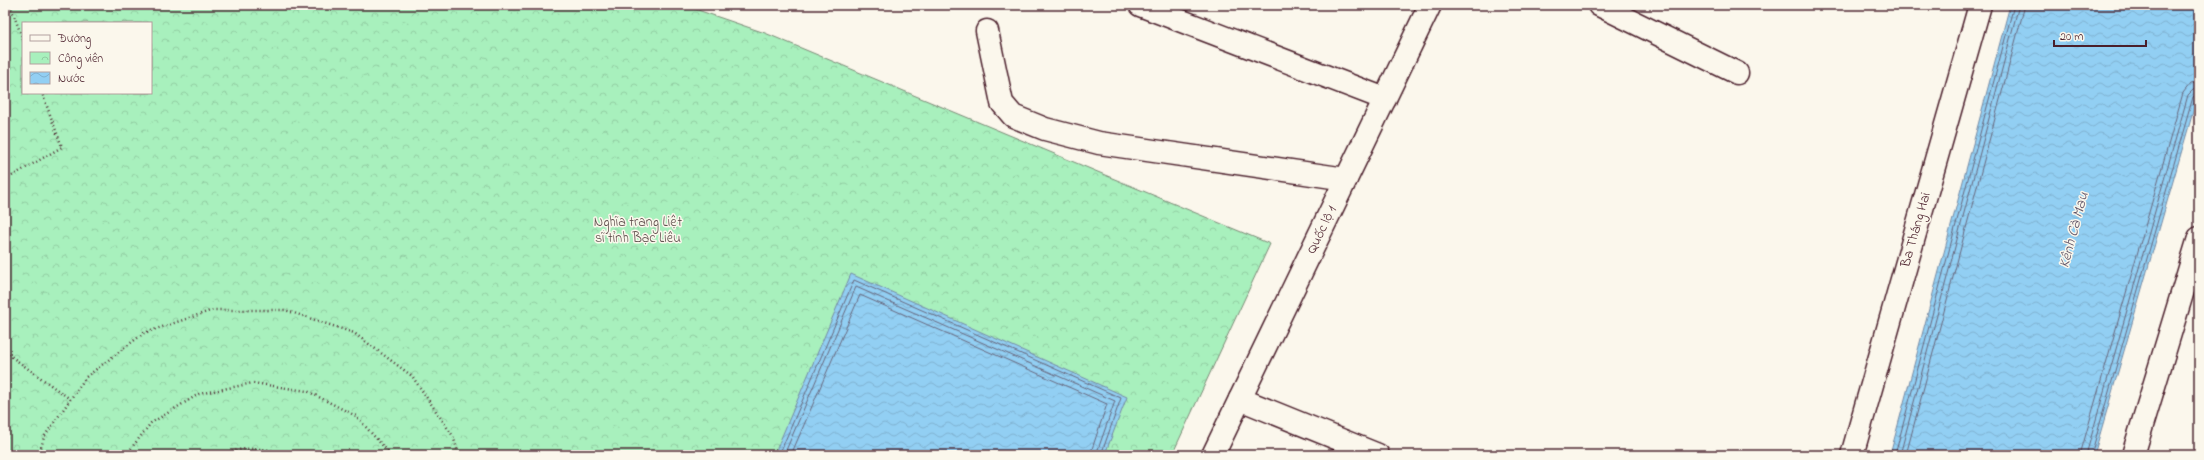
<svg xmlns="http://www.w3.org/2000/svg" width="2204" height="460" font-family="'Indie Flower',sans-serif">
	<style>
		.park { fill: url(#park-crowns); stroke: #798874; fill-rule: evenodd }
		.water { fill: url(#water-waves); stroke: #7589a3 }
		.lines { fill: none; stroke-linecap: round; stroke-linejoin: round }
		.shore { stroke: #67657b; stroke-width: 1 }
		.minor-casing { stroke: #4a1f2b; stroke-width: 25 }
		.highway-casing { stroke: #4a1f2b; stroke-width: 25 }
		.path { stroke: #4a1f2b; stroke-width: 2.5; stroke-dasharray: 1 3; stroke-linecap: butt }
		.minor { stroke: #fbf7ec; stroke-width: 22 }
		.highway { stroke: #fbf7ec; stroke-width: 22 }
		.labels { text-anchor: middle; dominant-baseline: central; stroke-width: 3; stroke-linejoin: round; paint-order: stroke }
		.park-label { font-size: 14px; fill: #625350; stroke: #fbf7ec }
		.street-label { font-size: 14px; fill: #4a1f2b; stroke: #fbf7ec }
		.water-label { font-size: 15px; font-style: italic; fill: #605467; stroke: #fbf7ec }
	</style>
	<defs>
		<pattern id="park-crowns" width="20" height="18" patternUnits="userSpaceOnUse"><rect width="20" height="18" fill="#a8f0bd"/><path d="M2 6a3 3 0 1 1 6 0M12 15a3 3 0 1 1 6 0" fill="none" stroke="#92cda3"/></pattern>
		<pattern id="water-waves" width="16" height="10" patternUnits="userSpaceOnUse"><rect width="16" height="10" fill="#92cff3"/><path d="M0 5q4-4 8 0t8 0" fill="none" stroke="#7fb1d0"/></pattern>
	</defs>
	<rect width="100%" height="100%" fill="#fbf7ec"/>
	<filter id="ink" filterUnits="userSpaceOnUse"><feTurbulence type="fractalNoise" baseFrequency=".025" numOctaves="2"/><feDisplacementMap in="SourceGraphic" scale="8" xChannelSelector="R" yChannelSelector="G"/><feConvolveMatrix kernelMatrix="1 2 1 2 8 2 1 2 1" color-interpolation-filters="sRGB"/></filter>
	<g filter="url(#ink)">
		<path class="park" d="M5 5H683L765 33 1270 244 1172 455H5ZM23 23H151V93H23Z"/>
		<g class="water">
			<path d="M2010 5H2199V91L2094 455H1890Z"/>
			<path d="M851 274 1127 397 1105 454 774 455Z"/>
		</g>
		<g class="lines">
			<g class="shore">
				<path d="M779 455 854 280 1121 398 1101 455"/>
				<path d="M784 455 856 287 1115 401 1096 455"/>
				<path d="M791 455 860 295 1107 404 1090 455"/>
				<path d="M1895 455 2014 5"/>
				<path d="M1900 455 2019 5"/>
				<path d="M1906 455 2025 5"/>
				<path d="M2080 455 2183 93 2190 84 2199 82"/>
				<path d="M2086 455 2188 95 2193 90 2199 88"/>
				<path d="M2091 455 2193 97 2199 93"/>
			</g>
			<defs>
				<g id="minor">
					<path d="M1140 5 1385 99"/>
					<path d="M1599 5 1737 73"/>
					<path d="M987 31 1002 103 1013 116 1045 129 1099 143 1346 179"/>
					<path d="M1240 399 1378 455"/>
					<path d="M1852 455 1980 5"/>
					<path d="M2133 455 2199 238"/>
				</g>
				<path id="highway" d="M1213 455 1430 5"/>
			</defs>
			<use href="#minor" class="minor-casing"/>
			<use href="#highway" class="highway-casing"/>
			<g class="path">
				<path d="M10 5 23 40"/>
				<path d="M5 180 62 147 42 93"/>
				<path d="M5 352 70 399"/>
				<path d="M39 455 44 437 86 377 144 333 213 310H285L354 333 412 376 453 436 459 455"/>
				<path d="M126 455 151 423 199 394 253 383 307 391 356 416 391 455"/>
				<path d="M220 455C246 446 263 447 289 455"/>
			</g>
			<use href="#minor" class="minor"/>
			<use href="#highway" class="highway"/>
		</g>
	</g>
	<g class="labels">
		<g class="park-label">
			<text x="638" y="222">Nghĩa trang Liệt<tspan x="638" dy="16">sĩ tỉnh Bạc Liêu</tspan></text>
		</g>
		<g class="street-label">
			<text transform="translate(1322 230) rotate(-64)">Quốc lộ 1</text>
			<text transform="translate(1916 230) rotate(-74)">Ba Tháng Hai</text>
		</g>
		<g class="water-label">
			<text transform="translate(2074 230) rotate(-75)">Kênh Cà Mau</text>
		</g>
	</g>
	<rect width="2204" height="460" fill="none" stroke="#fbf7ec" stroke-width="20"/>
	<rect x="10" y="10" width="2184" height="440" fill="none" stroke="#4a1f2b" stroke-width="1.5" filter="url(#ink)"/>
	<rect x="22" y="22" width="130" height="72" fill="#fbf7ec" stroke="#b4a19f"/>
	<rect x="30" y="35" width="20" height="6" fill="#fbf7ec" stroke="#b4a19f"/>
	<text x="58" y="42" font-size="12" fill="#4a1f2b">Đường</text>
	<rect x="30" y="52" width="20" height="12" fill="url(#park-crowns)" stroke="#b4a19f"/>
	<text x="58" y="62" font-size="12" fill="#4a1f2b">Công viên</text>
	<rect x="30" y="72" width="20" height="12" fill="url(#water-waves)" stroke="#b4a19f"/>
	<text x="58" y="82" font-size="12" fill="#4a1f2b">Nước</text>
	<path d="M2054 40v6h92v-6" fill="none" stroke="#4a1f2b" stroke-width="2"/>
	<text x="2060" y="40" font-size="12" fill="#4a1f2b" stroke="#fbf7ec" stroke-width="3" paint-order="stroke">20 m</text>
</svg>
